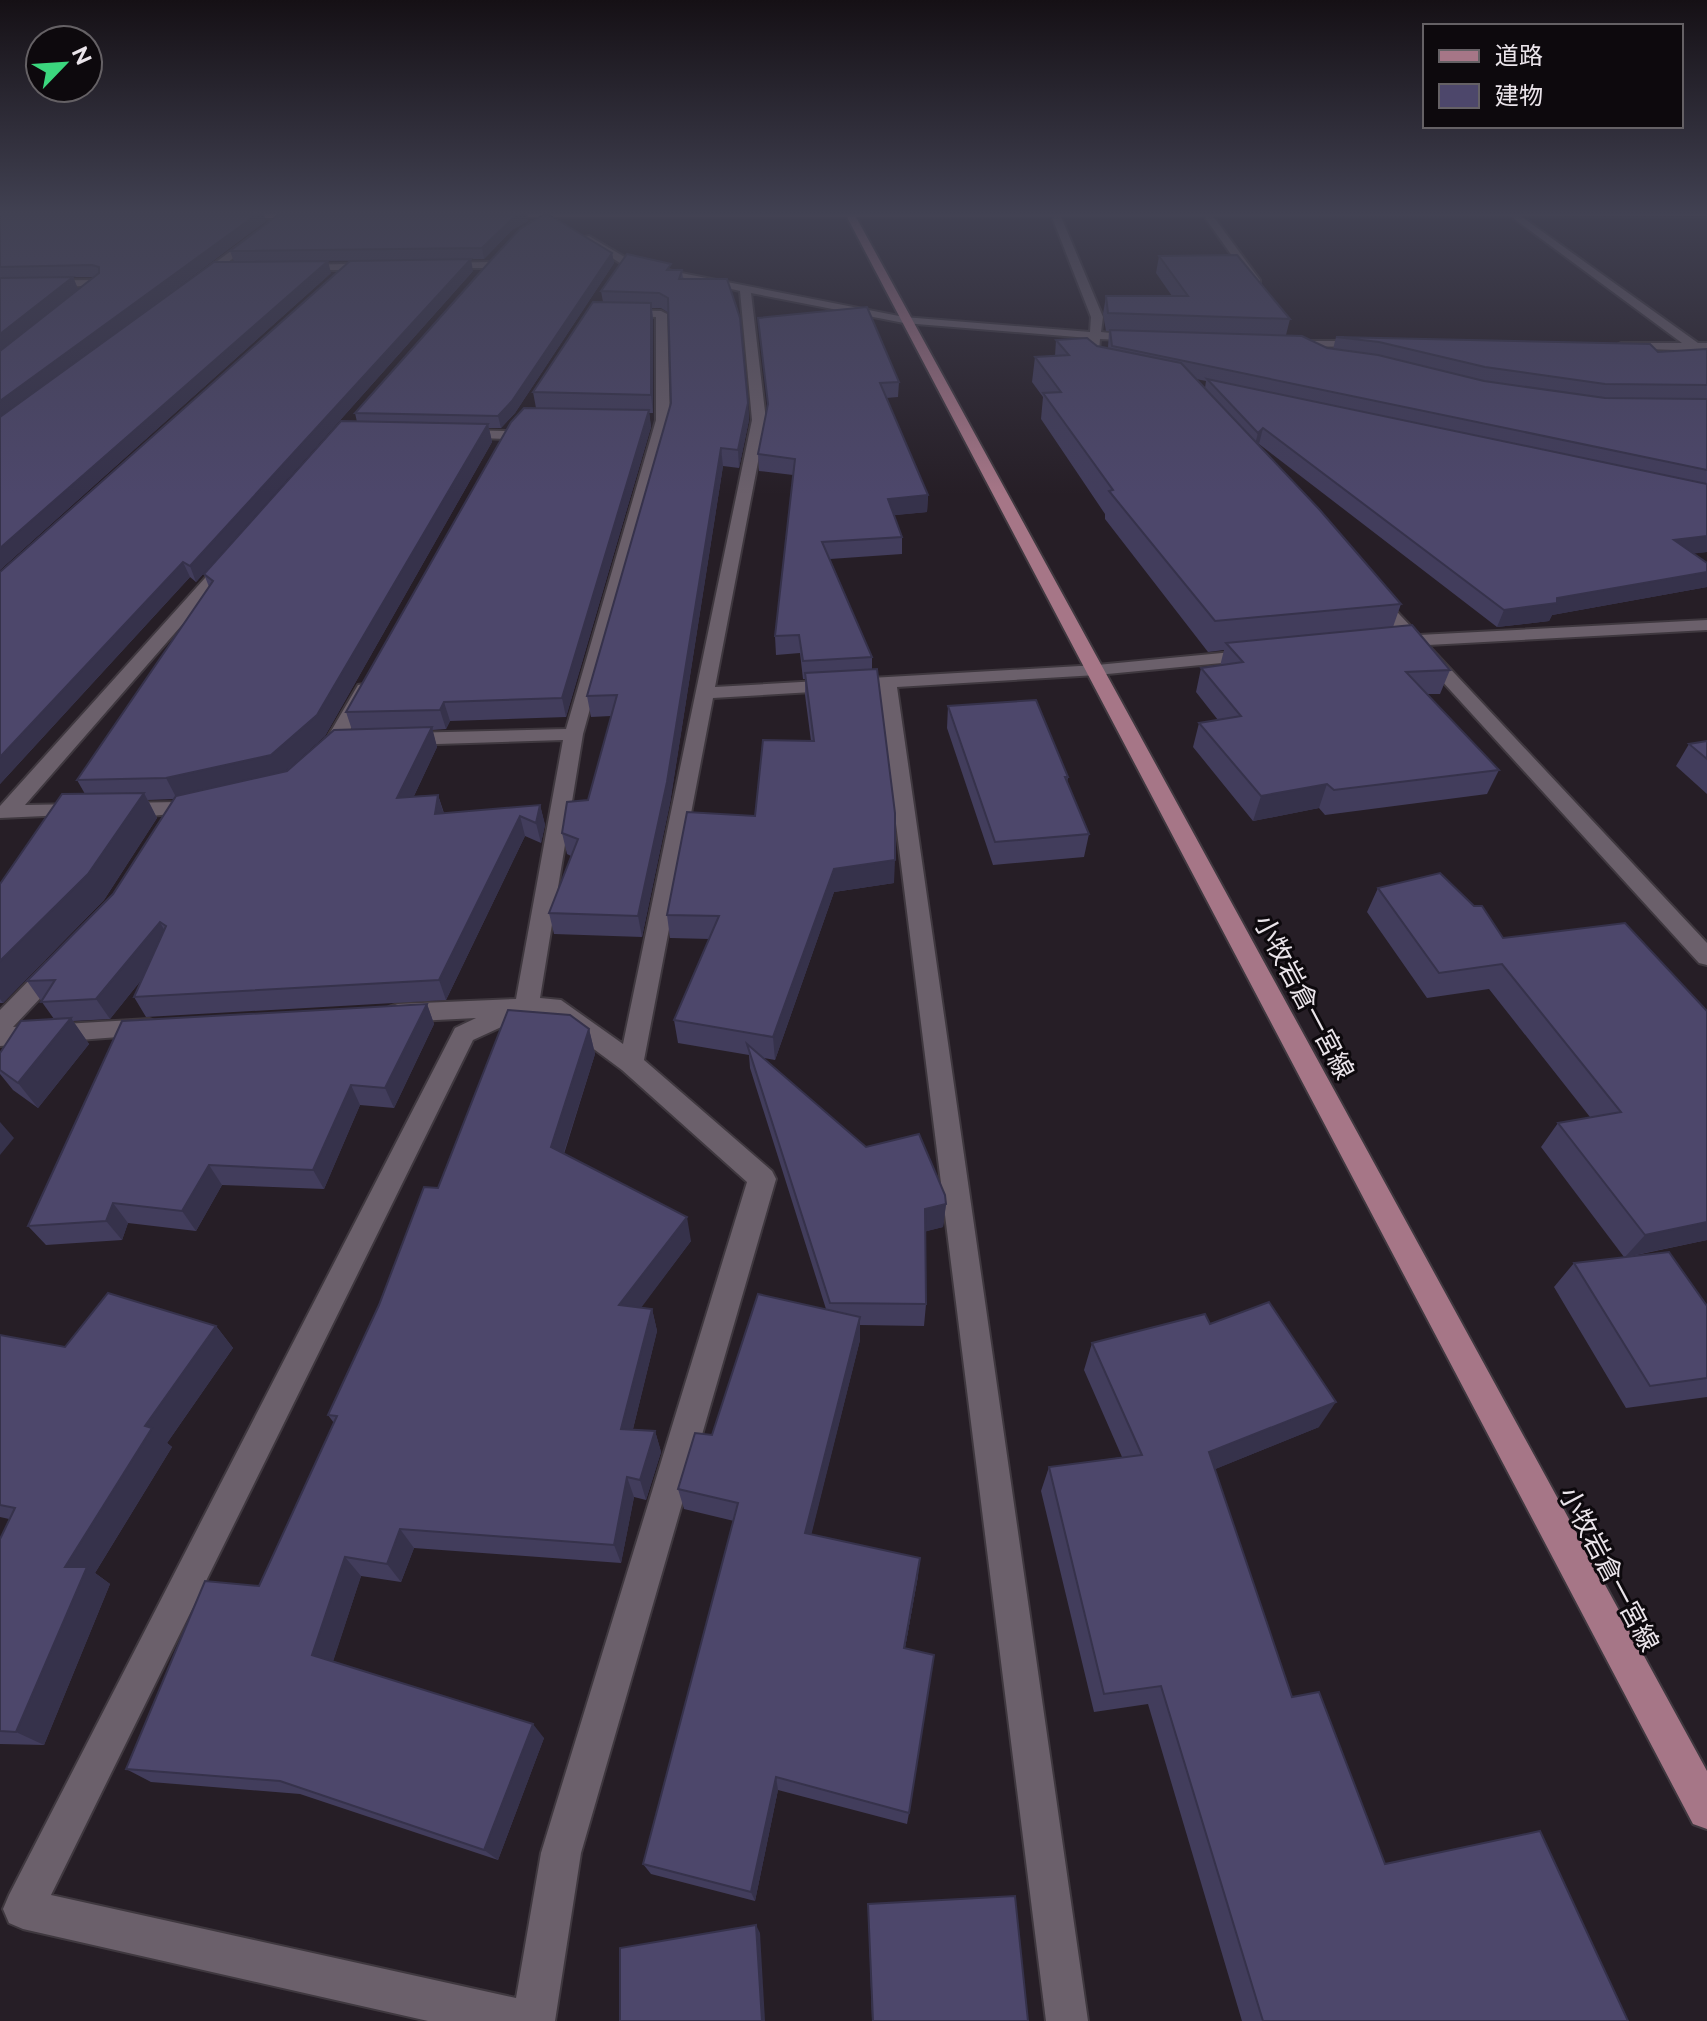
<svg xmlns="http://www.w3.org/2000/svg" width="1707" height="2021" font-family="Raleway,'Noto Sans JP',sans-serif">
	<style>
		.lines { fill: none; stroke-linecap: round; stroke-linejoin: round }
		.minor-casing { stroke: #3f383f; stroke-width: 4 }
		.major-casing { stroke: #3f383f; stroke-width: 4 }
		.minor { fill: #6b606b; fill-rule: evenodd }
		.major { fill: #a67687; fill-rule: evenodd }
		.wall { fill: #423d5c; fill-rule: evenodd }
		.shaded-wall { fill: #36324b }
		.building { fill: #4d476b; stroke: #36324b; stroke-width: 2 }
		.labels { text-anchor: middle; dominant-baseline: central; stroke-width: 6; stroke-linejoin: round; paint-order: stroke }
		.street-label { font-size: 26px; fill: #eae4ea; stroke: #0d090d }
	</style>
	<rect width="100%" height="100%" fill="#261e26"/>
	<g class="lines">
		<defs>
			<g id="minor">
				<path d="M1050 212H1059L1103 317 1101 332 1140 336 1144 337V341L1100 339 1099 351 1093 355 1087 351 1089 338 904 323 751 293 766 420 715 687 1097 665 1253 650 1262 655 1253 660 1097 675 897 687 1088 2021H1046L879 688 713 698 644 1060 772 1171 776 1179 581 1853 555 2021H428L23 1929 9 1923 3 1909 9 1895 452 1034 455 1028 476 1018 398 1022 389 1019 386 1013 389 1007 398 1004 516 999 563 740 405 745 396 739 405 733 566 729 656 420V317L622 316 616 313 622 310 661 311 667 314 670 420 583 734 540 998 561 1000 623 1044 752 420 740 291 620 263 581 238 589 236 628 259 676 272 904 317 1090 332 1091 317ZM548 1015 622 1070 747 1182 541 1853 516 1998 51 1895 473 1040 525 1016Z"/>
				<path d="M1201 212H1210L1260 280V284H1252Z"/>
				<path d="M1505 212H1515L1698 343H1707V351L1617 348 1615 346 1621 343H1682Z"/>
				<path d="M254 234 262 236 201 283H193V279Z"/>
				<path d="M441 263 488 262 493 265 488 268H437V264Z"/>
				<path d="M296 265 349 264 354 267 349 270H292L291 268Z"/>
				<path d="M0 281 97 280 102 283 97 286 0 287Z"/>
				<path d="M1289 341H1364L1370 344 1364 347 1285 346 1283 344Z"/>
				<path d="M461 430 506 431 513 435 506 439 456 437 454 434Z"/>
				<path d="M229 556 235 558V564L25 805 82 804 89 806 92 810 89 814 0 818V806L223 558Z"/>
				<path d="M1375 593 1381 595 1419 635 1707 620V630L1428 645 1707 943V965L1699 963 1410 646H1387L1384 642 1387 638 1401 636 1367 598Z"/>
				<path d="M364 684 373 689 344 741 327 758H313L310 754 327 738 358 685Z"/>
				<path d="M201 796 211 802 208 806C188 811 126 825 112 809L122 803 177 802Z"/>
				<path d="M55 960 63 962 67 968 63 974 13 1027 149 1019 158 1022 161 1028 158 1034 0 1046V1010L47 962Z"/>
			</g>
			<g id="major">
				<path d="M234 212 310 213 315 216 310 219 231 217Z"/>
				<path d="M494 212H1707V216L856 217 1707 1771V1829L1693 1824 847 217H491Z"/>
			</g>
		</defs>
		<use href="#minor" class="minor-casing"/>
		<use href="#major" class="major-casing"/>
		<use href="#minor" class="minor"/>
		<use href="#major" class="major"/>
	</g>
	<g class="wall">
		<path d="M0 212 266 221 114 335 331 273 0 570ZM73 277H94L78 289Z"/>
		<path d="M282 212H527L528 221 512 230 484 259 234 262 230 251Z"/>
		<path d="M612 253 614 263 515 413 501 428H489L492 442 325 736 285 772 352 730 346 712 536 408 533 392 603 302 601 291 671 270H682L683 279 748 403 749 420 739 468 723 466 670 803 642 937 554 934 549 913 571 856 567 854 562 833 588 800 611 716 591 717 587 696 671 403 669 313 661 308H652L653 320V413H649L651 427 566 717 450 721 446 729 432 730 437 747 414 796 438 795 444 813 540 805 545 825 541 843 525 836 446 1000 146 1017 134 997 142 979 110 1019 73 1021 89 1044 38 1108 13 1090 0 1074V1053L54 1019 27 981 113 894 174 799 148 800 157 818 104 900 3 1003H0V884L85 794 77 780 209 587 204 574 357 422 355 413Z"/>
		<path d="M1159 256 1290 319 1286 335 1327 348 1333 349 1336 337 1658 352 1707 349V552L1693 553 1707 563V587L1552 615 1549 621 1497 627 1259 444 1258 445 1401 604 1393 627 1450 670 1440 694H1427L1499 770 1487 794 1325 815 1319 808 1253 821 1193 747 1199 723 1218 720 1196 692 1201 668 1220 666 1224 650 1208 652 1105 519V514L1041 419 1043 397 1032 382 1035 357 1055 356 1056 340 1108 348 1109 331H1106L1103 314 1106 296H1172L1156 273ZM1196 379 1206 381 1205 388Z"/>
		<path d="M473 271 196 582 190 577 0 784V572Z"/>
		<path d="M758 318 899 382 898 397 886 398 928 495 927 512 894 515 902 537V554L830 559 872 657V669L894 883 834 892 775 1060 764 1058 866 1147 946 1204 943 1227 926 1231V1304L924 1326 860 1325V1340L811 1534 918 1576 905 1648 909 1813 907 1824 778 1790 755 1901 651 1874 643 1864 734 1521 684 1509 678 1489 712 1435 826 1309 750 1068 749 1055 678 1043 674 1020 710 939 670 938 667 915 755 816 811 741 805 695V679H803L800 653 776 655 775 636 793 475 759 471 758 454 768 407Z"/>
		<path d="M948 706 1068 777 1067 783 1089 834 1084 857 993 865 947 728Z"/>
		<path d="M1707 741V794L1676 766 1689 744Z"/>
		<path d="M1378 888 1503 938 1707 1011V1240L1632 1256 1707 1306V1397L1626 1408 1554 1287 1574 1263 1624 1257 1541 1147 1558 1123 1590 1117 1489 989 1427 998 1367 912Z"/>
		<path d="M427 1004 434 1024 394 1108 360 1105 324 1189 222 1185 196 1231 128 1223 122 1240 46 1245 28 1226Z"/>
		<path d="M589 1029 595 1054 564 1154 691 1241 641 1307 652 1309 657 1331 633 1429 655 1431 661 1452 646 1500 634 1497 621 1563 414 1548 401 1582 361 1576 333 1661 544 1738 498 1860 300 1794 151 1782 126 1769 259 1586 334 1423 328 1415 438 1188Z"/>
		<path d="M1210 1324 1319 1427 1215 1469 1292 1697 1385 1864 1628 2021H1242L1148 1704 1094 1712 1041 1491 1049 1467 1122 1457 1084 1370 1092 1343Z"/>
		<path d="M216 1326 233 1348 167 1443 172 1447 95 1573 110 1584 44 1745 0 1744V1539L9 1519 0 1517V1335L65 1347Z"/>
		<path d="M868 1904 1028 2021H872Z"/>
	</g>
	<g class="shaded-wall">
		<path d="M260 212H263L266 221 0 419V401Z"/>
		<path d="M524 212H527L528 221 512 230 484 259 482 248 511 220Z"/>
		<path d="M612 253 614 263 515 413 501 428 498 416Z"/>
		<path d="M471 259 473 271 196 582 190 566Z"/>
		<path d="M328 261 331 273 0 570V548Z"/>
		<path d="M73 277 78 289 0 352V334Z"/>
		<path d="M651 303 653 320V413L651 395Z"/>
		<path d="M748 403 749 420 739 468 738 450Z"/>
		<path d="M649 410 651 427 566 717 562 698Z"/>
		<path d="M488 424 492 442 325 736 280 776 177 799 166 778Z"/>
		<path d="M1263 428 1259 444 1254 448 1258 433Z"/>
		<path d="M721 448 723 466 670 803 642 937 638 916Z"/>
		<path d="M928 495 927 512 887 516 888 499Z"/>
		<path d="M1707 536V552L1665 557 1674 540Z"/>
		<path d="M183 562 190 577 0 784V757Z"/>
		<path d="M1707 572V587L1552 615 1549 621 1497 627 1504 610 1557 598Z"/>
		<path d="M444 702 450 721 446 729 440 710Z"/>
		<path d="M432 727 437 747 404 817 397 798Z"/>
		<path d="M1327 784 1319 808 1253 821 1261 796Z"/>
		<path d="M144 793 157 818 104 900 3 1003 0 999V961Z"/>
		<path d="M438 795 444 815 435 814Z"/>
		<path d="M540 805 545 825 541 843 536 823Z"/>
		<path d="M520 816 525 836 446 1000 439 980Z"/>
		<path d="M895 860 894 883 834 892 775 1060 773 1037 834 869Z"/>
		<path d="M160 922 171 943 110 1019 96 999Z"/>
		<path d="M427 1004 434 1024 394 1108 385 1088Z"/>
		<path d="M71 1018 89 1044 38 1108 18 1083Z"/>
		<path d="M589 1029 595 1054 558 1171 551 1147Z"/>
		<path d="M351 1085 360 1105 324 1189 313 1170Z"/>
		<path d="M0 1122 14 1138 0 1155Z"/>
		<path d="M209 1165 222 1185 196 1231 182 1211Z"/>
		<path d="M113 1203 128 1223 122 1240 106 1221Z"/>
		<path d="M946 1204 943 1227 924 1232 925 1209Z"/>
		<path d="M687 1217 691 1241 626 1328 619 1305Z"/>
		<path d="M1707 1222V1240L1625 1257 1645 1235Z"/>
		<path d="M652 1309 657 1331 628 1449 621 1429Z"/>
		<path d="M860 1317V1340L807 1552 805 1533Z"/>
		<path d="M216 1326 233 1348 167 1443 172 1447 95 1573 110 1584 44 1745 16 1732 65 1567 145 1426Z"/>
		<path d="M1336 1402 1319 1427 1196 1477 1209 1452Z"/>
		<path d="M655 1431 661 1452 646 1500 640 1480Z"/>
		<path d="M627 1477 634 1497 621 1563 614 1545Z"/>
		<path d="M400 1529 414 1548 401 1582 387 1564Z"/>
		<path d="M345 1557 361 1576 330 1671 312 1655Z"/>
		<path d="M920 1558 918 1576 902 1664 904 1648Z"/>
		<path d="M533 1724 544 1738 498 1860 484 1850Z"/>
		<path d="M776 1777 778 1790 755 1901 751 1892Z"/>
		<path d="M756 1925 760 1933 765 2021H762Z"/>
	</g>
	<g class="building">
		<path d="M0 212H260L0 401V351L99 273V267L92 265 0 267Z"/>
		<path d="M282 212H524L511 220 482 248 230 251Z"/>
		<path d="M546 213 612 253 512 401 498 416 355 413 492 259 520 229Z"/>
		<path d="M627 254 671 264 667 270H682L679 279H727L740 318 748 403 738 450 721 448 667 782 638 916 549 913 578 839 562 833 567 802 588 800 617 695 587 696 671 403 668 298 659 293 601 291Z"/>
		<path d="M1237 255 1290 319 1108 313 1106 296H1188L1159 256Z"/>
		<path d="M471 259 190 566 183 562 0 757V572L350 261Z"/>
		<path d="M328 261 0 548V417L214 262Z"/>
		<path d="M73 277 0 334V278Z"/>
		<path d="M593 302 651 303V395L533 392Z"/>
		<path d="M867 307 899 382 880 383 928 495 888 499 902 537 822 542 872 657 803 661 799 635 775 636 795 459 758 454 768 404 758 318Z"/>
		<path d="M1110 330 1302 336 1327 348 1378 355 1484 381 1605 398 1707 399V470L1112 346Z"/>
		<path d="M1336 337 1650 344 1658 352 1707 349V385L1605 384 1485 367 1379 342Z"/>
		<path d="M1087 338 1097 346 1181 363 1319 509 1401 604 1215 621 1109 491 1113 490 1043 393 1061 392 1035 357 1069 355 1056 340Z"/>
		<path d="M1207 379 1707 484V536L1674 540 1707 563V572L1557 598V603L1504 610 1263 428 1258 433Z"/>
		<path d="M524 408 649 410 562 698 444 702 440 710 346 712 511 422Z"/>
		<path d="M341 421 488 424 317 715 271 755 166 778 77 780 213 581 204 574Z"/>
		<path d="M1412 625 1450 670 1406 672 1499 770 1334 790 1327 784 1261 796 1199 723 1241 716 1201 668 1243 662 1226 643Z"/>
		<path d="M877 669 895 813V860L834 869 773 1037 674 1020 719 916 667 915 687 812 755 816 763 740 814 741 805 673Z"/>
		<path d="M1036 700 1068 777H1065L1089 834 995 842 948 706Z"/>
		<path d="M432 727 397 798 438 795 435 814 540 805 536 823 520 816 439 980 134 997 166 926 160 922 96 999 41 1002 55 980 27 981 113 894 176 796 287 771 334 730Z"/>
		<path d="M1707 741V759L1689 744Z"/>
		<path d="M144 793 88 874 0 961V884L62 794Z"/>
		<path d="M1440 873 1474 906H1482L1503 938 1625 923 1707 1011V1222L1645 1235 1558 1123 1621 1112 1502 964 1439 973 1378 888Z"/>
		<path d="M427 1004 385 1088 351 1085 313 1170 209 1165 182 1211 113 1203 106 1221 28 1226 122 1021Z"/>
		<path d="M508 1010 570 1015 589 1029 551 1147 687 1217 619 1305 652 1309 621 1429 655 1431 640 1480 627 1477 614 1545 400 1529 387 1564 345 1557 312 1655 533 1724 484 1850 280 1781 126 1769 205 1581 259 1586 337 1416 328 1415 379 1305 424 1187 438 1188Z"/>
		<path d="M71 1018 18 1083 0 1070V1053L21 1021Z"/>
		<path d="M747 1044 866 1147 919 1134 945 1195 946 1204 925 1209 926 1304 830 1303Z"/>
		<path d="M1669 1252 1707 1306V1378L1650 1386 1574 1263Z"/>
		<path d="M108 1293 216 1326 145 1426 152 1428 65 1567H87L16 1732 0 1731V1539L15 1508 0 1505V1335L65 1347Z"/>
		<path d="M758 1294 860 1317 805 1533 920 1558 904 1648 934 1655 909 1813 776 1777 751 1892 643 1864 738 1503 678 1489 695 1433 712 1435Z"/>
		<path d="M1269 1302 1336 1402 1209 1452 1292 1697 1319 1692 1385 1864 1540 1831 1628 2021H1263L1161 1686 1104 1694 1049 1467 1142 1455 1092 1343 1205 1314 1210 1324Z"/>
		<path d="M1015 1896 1028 2021H873L868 1904Z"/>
		<path d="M756 1925 762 2021H620V1948Z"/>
	</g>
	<linearGradient id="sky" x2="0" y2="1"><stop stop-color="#151015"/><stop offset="0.43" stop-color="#414152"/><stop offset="1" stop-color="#414152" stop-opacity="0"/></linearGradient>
	<rect width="1707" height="495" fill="url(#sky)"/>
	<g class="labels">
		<g class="street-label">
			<text transform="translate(1304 997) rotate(62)">小牧岩倉一宮線</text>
			<text transform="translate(1609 1569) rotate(62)">小牧岩倉一宮線</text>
		</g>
	</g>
	<rect x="1423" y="24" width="260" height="104" fill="#0d090d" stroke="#656165" stroke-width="2"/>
	<rect x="1439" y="50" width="40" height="12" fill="#a67687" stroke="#656165" stroke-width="2"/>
	<text x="1495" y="64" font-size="24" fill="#eae4ea">道路</text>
	<rect x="1439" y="84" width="40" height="24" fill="#4d476b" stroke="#656165" stroke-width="2"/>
	<text x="1495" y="104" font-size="24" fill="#eae4ea">建物</text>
	<g transform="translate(64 64) rotate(65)"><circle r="38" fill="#0d090d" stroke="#656165" stroke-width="2"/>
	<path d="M0-6L14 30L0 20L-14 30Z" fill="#3bd77e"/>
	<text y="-12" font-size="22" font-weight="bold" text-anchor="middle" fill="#eae4ea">N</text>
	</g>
</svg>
